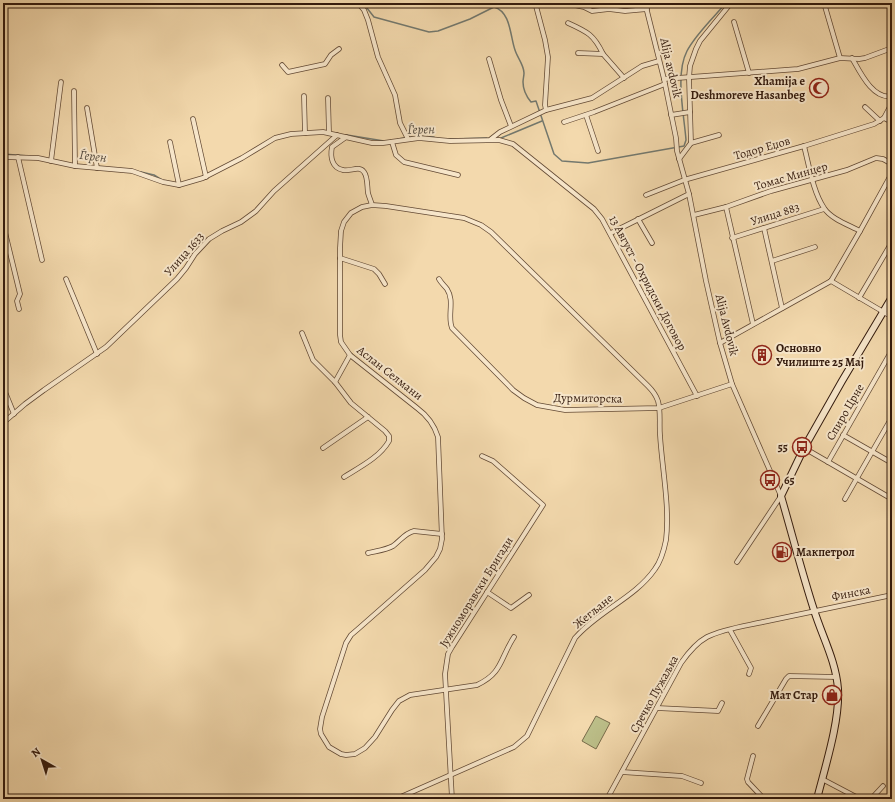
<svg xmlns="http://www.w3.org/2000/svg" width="895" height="802" font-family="Alegreya,serif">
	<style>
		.green { fill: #bcbf89; stroke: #786c4b }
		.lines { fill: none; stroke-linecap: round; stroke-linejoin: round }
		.stream { stroke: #73796f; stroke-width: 1.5 }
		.street-casing { stroke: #634a35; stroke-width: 5.5 }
		.secondary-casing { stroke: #331a0d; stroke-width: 8 }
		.street { stroke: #f7e6ca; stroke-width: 4 }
		.secondary { stroke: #f7e6ca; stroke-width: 6 }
		.labels { text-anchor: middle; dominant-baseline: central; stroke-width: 4; stroke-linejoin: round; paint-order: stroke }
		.street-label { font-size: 12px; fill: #331a0d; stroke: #f7e6ca }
		.poi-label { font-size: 12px; font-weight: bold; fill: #331a0d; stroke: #f7e6ca; text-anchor: end }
		.water-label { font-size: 13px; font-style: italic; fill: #534a3e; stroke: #f7e6ca }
	</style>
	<rect width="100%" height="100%" fill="#f3d9ad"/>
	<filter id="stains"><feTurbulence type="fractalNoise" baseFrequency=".005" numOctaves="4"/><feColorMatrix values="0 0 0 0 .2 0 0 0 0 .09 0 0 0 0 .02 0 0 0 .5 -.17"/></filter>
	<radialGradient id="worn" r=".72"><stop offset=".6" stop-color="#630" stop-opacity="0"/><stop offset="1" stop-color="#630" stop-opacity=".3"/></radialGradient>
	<path class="green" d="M596 716 610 723 596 749 582 741Z"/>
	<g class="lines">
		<g class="stream">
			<path d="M363 3 374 17 429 32 438 31 470 19 494 7C511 12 510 36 515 50 517 57 524 65 524 73 524 76 523 79 523 82 523 90 526 96 531 102L536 101 554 154 562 161 588 163 684 146 686 140C684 114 675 74 687 51 695 35 714 17 726 3"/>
			<path d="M347 135 384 141"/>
			<path d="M501 138 542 121"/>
			<path d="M398 139 418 136 434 137"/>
			<path d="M448 139 487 138"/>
			<path d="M3 154 29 156"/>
			<path d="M141 172 154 175 162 180"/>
		</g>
		<defs>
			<g id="street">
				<path d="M358 3 364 10 368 20 378 57 395 95 400 123 408 139"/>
				<path d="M537 3 536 6 545 40 548 57 545 105 546 110"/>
				<path d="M645 3 664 79 676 138 677 151 689 194 706 281 720 343 732 384 781 496 737 562"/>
				<path d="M824 3 840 58"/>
				<path d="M570 4 584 7 592 11 609 9 625 11 647 9"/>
				<path d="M734 22 749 73"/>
				<path d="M568 23C588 32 594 35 603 54"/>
				<path d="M578 53 603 54 624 78"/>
				<path d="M852 58C860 72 873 100 892 96"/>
				<path d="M489 59 501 100 511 126"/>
				<path d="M282 65 288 72 325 64 331 55 339 49"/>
				<path d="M664 79 798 69 840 58 859 59 865 58 892 48"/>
				<path d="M74 91 75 166"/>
				<path d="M304 96 305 133"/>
				<path d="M328 98 329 133"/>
				<path d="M892 103 884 118 892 122"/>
				<path d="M865 107 880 121"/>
				<path d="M87 108 97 168"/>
				<path d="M586 115 598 151"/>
				<path d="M671 115 690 112"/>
				<path d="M193 119 206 177"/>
				<path d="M564 122 594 112 665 84"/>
				<path d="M346 137 332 147C330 157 332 168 343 170 350 172 359 165 364 172 368 177 367 187 368 193 369 197 371 201 372 205"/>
				<path d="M491 139 500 132 546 110 592 98 642 66 659 61"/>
				<path d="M170 142 179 185"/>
				<path d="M392 142 396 155 404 162 458 175"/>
				<path d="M691 143 719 135"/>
				<path d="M804 146C809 165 813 192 824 208 831 219 849 225 860 231"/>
				<path d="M3 157 38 158 75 166 132 171 163 182 179 185 203 178 242 158 275 138 291 134 323 132 372 143H383L419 138 450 141 499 140 513 144 594 209 602 219 697 396"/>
				<path d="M18 157 42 260"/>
				<path d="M679 159 691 143 689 78 690 66 696 49 700 41 731 3"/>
				<path d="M51 161 61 82"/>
				<path d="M646 195 684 180 804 146 874 124 884 118"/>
				<path d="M726 207 753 324"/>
				<path d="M694 215 726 207 771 191 847 170 876 158 883 159 892 164"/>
				<path d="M638 219 652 243"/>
				<path d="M3 224 20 294 17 301 19 309"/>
				<path d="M764 228 782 308"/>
				<path d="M611 233 689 194"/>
				<path d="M732 238 824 209"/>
				<path d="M340 258 374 269 379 274 385 284"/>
				<path d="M772 261 815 247"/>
				<path d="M66 279 97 354"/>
				<path d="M439 279C441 283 445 286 447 289 455 301 447 316 452 328L513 390 524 398 537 405 565 410 659 408 732 384"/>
				<path d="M831 281 860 231 892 173"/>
				<path d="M831 281 892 317"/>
				<path d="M859 298 892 242"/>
				<path d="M302 333 313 360 335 382 351 403 385 431 389 436V441C380 457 360 467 344 477"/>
				<path d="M720 343 831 281"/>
				<path d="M335 382 350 355"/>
				<path d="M3 387 14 414"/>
				<path d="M3 423 25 404 44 390 106 347 177 279 186 268 195 254 209 239 222 231 241 222 256 211 274 191 337 135"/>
				<path d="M843 435 892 463"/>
				<path d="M323 448 368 417"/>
				<path d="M804 448 892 499"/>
				<path d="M828 462 892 350"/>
				<path d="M845 499 892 417"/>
				<path d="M368 553C376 551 386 550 393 546 400 541 405 533 414 531L442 534"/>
				<path d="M487 592 511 608 529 595"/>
				<path d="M730 630 751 668 749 674"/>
				<path d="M892 633V654"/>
				<path d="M657 708 718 711 722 703"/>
				<path d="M758 726 786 679 789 676 837 677"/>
				<path d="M753 756 747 779 748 782 764 799"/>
				<path d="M622 772 682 776 701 783"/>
				<path d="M822 779 860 799"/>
				<path d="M396 799 514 747 527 736 575 638C598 611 635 598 655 569 661 561 664 550 666 540 670 507 662 468 660 435 659 424 661 412 658 401 656 395 652 390 648 386L491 232 481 225 464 218 386 206 372 205 362 207 351 213 344 222 341 231 340 248V335L341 342 350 355 417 408C428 416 434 424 438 437L442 539 440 549 436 557 425 570 358 629 351 635 346 643 322 717 320 729 321 734 329 747 341 754 346 755 355 754 365 748 375 737 392 710 399 701 410 695 477 685C503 673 500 658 514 637"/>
				<path d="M452 799 445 674 448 654 452 647 543 505 493 461 482 456"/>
				<path d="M607 799 681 663C688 653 696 643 707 637 723 629 745 626 763 622 806 613 849 604 892 595"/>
				<path d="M752 799 760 796"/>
				<path d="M871 799 883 786"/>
			</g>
			<path id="secondary" d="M817 799C825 767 840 721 838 689 836 661 822 636 814 610 802 573 792 534 781 496L804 448 842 381 892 297"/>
		</defs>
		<use href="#street" class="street-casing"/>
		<use href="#secondary" class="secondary-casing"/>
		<use href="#street" class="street"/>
		<use href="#secondary" class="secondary"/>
	</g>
	<defs>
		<symbol id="mosque-ring" viewBox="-11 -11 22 22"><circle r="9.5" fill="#f7e6ca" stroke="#8f2418" stroke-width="1.5"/><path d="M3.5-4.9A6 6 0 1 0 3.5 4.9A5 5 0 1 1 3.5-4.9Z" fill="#8f2418"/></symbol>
		<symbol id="building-ring" viewBox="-11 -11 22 22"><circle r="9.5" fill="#f7e6ca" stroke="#8f2418" stroke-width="1.5"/><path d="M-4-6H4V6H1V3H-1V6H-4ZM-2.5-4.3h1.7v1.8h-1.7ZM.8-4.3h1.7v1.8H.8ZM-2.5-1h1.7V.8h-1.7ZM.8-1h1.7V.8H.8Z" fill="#8f2418"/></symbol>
		<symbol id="bus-ring" viewBox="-11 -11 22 22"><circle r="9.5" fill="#f7e6ca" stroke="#8f2418" stroke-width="1.5"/><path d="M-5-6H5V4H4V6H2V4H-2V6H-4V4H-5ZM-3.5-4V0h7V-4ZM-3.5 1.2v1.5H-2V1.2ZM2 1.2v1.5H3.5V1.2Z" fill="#8f2418"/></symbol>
		<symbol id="fuel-ring" viewBox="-11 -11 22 22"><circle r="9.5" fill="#f7e6ca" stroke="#8f2418" stroke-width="1.5"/><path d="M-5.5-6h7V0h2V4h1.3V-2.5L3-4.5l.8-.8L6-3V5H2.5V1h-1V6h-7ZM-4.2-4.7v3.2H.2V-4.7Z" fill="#8f2418"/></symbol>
		<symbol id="shop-ring" viewBox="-11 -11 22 22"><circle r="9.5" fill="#f7e6ca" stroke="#8f2418" stroke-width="1.5"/><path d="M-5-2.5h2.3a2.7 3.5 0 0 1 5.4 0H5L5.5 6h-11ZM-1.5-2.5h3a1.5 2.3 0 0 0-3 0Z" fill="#8f2418"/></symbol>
	</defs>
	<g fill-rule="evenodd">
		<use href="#mosque-ring" x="808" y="77" width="22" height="22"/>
		<use href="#building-ring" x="751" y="344" width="22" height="22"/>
		<use href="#bus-ring" x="791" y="436" width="22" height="22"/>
		<use href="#bus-ring" x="759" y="469" width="22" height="22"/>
		<use href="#fuel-ring" x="771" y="541" width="22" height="22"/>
		<use href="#shop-ring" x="821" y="684" width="22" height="22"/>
	</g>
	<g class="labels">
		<g class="street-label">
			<text transform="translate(671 68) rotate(77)">Alija avdovik</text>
			<text transform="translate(762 148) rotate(-16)">Тодор Еџов</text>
			<text transform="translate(791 176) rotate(-16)">Томас Минцер</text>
			<text transform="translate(775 214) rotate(-18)">Улица 883</text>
			<text transform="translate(184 254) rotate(-49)">Улица 1633</text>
			<text transform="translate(648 283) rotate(62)">13 Август - Охридски Договор</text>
			<text transform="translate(727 325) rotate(76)">Alija Avdovik</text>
			<text transform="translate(390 373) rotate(38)">Аслан Селмани</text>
			<text transform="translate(588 398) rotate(1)">Дурмиторска</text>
			<text transform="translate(845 412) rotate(-60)">Спиро Црне</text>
			<text transform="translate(476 592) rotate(-58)">Јужноморавски Бригади</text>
			<text transform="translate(851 593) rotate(-11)">Финска</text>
			<text transform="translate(593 611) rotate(-39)">Жегљане</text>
			<text transform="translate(654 694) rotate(-61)">Сречко Пужаљка</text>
		</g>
		<g class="poi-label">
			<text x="805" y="81">Xhamija e<tspan x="805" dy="14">Deshmoreve Hasanbeg</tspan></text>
			<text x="776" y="348" text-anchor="start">Основно<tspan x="776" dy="14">Училиште 25 Мај</tspan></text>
			<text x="788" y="447">55</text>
			<text x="784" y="480" text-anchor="start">65</text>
			<text x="796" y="552" text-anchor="start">Макпетрол</text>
			<text x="818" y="695">Мат Стар</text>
		</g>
		<g class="water-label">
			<text transform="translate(421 129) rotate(-1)">Ѓерен</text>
			<text transform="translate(93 156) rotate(7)">Ѓерен</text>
		</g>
	</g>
	<rect width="895" height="802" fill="none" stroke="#f3d9ad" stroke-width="16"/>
	<rect x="4" y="4" width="887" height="794" fill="none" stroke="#331a0d" stroke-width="2"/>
	<rect x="8" y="8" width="879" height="786" fill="none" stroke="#331a0d"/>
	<g transform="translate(42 760) rotate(321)" stroke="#f7e6ca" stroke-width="3" paint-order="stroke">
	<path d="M0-3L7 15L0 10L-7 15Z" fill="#331a0d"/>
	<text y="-6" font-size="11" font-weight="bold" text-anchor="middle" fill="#331a0d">N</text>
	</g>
	<rect width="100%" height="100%" filter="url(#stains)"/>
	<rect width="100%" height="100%" fill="url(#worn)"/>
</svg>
